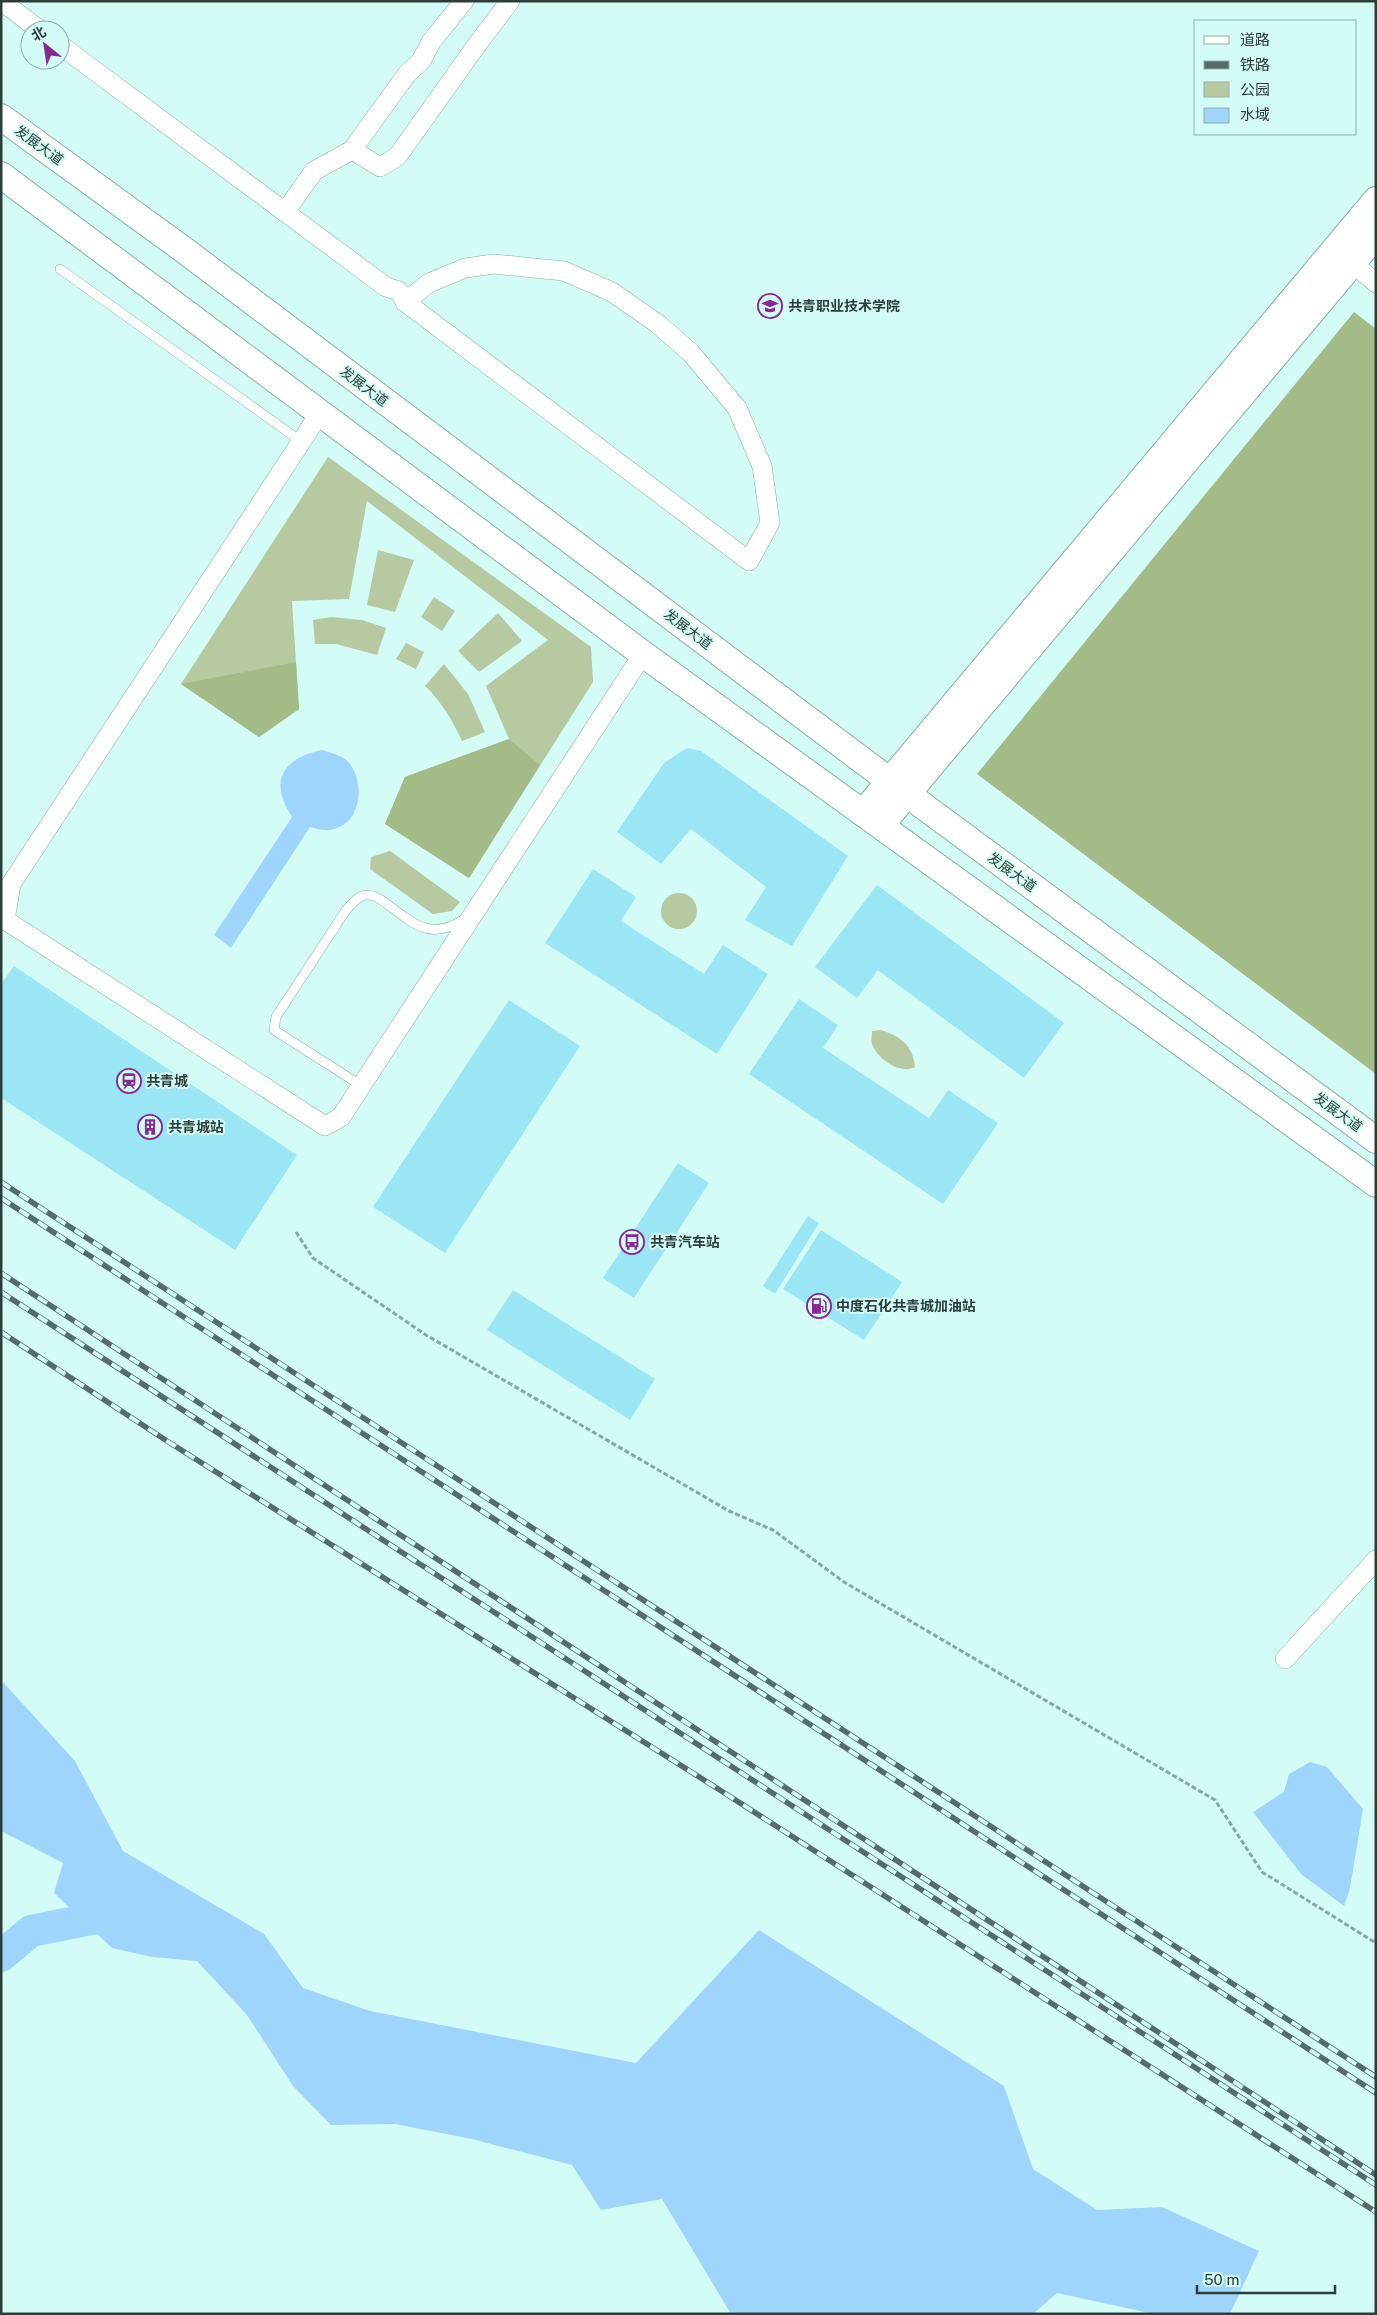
<svg xmlns="http://www.w3.org/2000/svg" width="1377" height="2315" font-family="'Public Sans','Noto Sans SC',sans-serif">
	<style>
		.green { fill: #b6c9a1 }
		.forest { fill: #a3bb87 }
		.water { fill: #a0d5fb }
		.lines { fill: none; stroke-linecap: round; stroke-linejoin: round }
		.river { stroke: #a0d5fb; stroke-width: 32 }
		.building { fill: #9be6f5 }
		.service-casing { stroke: #86aea7; stroke-width: 10 }
		.minor-casing { stroke: #86aea7; stroke-width: 20 }
		.secondary-casing { stroke: #86aea7; stroke-width: 28 }
		.path { stroke: #88a7a2; stroke-width: 3; stroke-dasharray: 5 2.5; stroke-linecap: butt }
		.service { stroke: #fff; stroke-width: 9 }
		.minor { stroke: #fff; stroke-width: 19 }
		.secondary { stroke: #fff; stroke-width: 26 }
		.rail-casing { stroke: #556c68; stroke-width: 5.5 }
		.rail { stroke: #d2fcf5; stroke-width: 4; stroke-dasharray: 11; stroke-linecap: butt }
		.labels { text-anchor: middle; dominant-baseline: central; stroke-width: 4; stroke-linejoin: round; paint-order: stroke }
		.street-label { font-size: 14px; fill: #2c3d3a; stroke: #d2fcf5 }
		.poi-label { font-size: 14px; font-weight: bold; fill: #2c3d3a; stroke: #d2fcf5; text-anchor: start }
	</style>
	<rect width="100%" height="100%" fill="#d2fcf5"/>
	<g class="green">
		<path d="M328 457 591 647 593 682 469 878 385 824 405 777 509 739 486 686 548 640 367 501 349 599 292 601 299 709 259 737 181 684Z"/>
		<path d="M378 550 414 560 395 612 367 605Z"/>
		<path d="M434 597 455 611 442 631 421 617Z"/>
		<path d="M498 613 522 641 479 672 458 651Z"/>
		<path d="M331 617 362 620 386 628 377 655 336 644H315L313 620Z"/>
		<path d="M406 643 424 652 416 669 396 659Z"/>
		<path d="M444 664 468 694 485 732 462 741C452 720 442 702 425 686Z"/>
		<path d="M390 851 460 902 452 911 433 914 370 869 371 857Z"/>
		<circle cx="679" cy="911" r="18"/>
		<path d="M881 1030C900 1036 913 1045 915 1067 901 1075 877 1059 872 1044 871 1040 872 1035 872 1031Z"/>
	</g>
	<g class="forest">
		<path d="M1354 312 1376 329V1074L977 774Z"/>
		<path d="M296 662 299 709 259 737 181 684Z"/>
		<path d="M509 739 540 765 469 878 385 824 405 777Z"/>
	</g>
	<g class="water">
		<path d="M322 750C331 753 343 755 349 763 367 785 360 827 329 830 323 831 315 828 310 827L231 948 214 935 292 817C268 781 283 758 322 750Z"/>
		<path d="M1 1680 75 1761 123 1851 264 1934 303 1988 370 2011 636 2063 759 1930 1004 2086 1033 2169 1097 2210 1162 2207 1259 2251 1230 2314H1154L1057 2293 1033 2314H731L662 2199 601 2210 572 2165 472 2139 395 2124 331 2125 293 2086 247 2015 197 1961 152 1957 112 1948 54 1893 63 1863 1 1831Z"/>
		<path d="M1310 1762 1327 1767 1363 1809 1350 1888 1344 1906 1301 1874 1253 1812 1284 1792 1289 1774Z"/>
	</g>
	<g class="lines">
		<path class="river" d="M1 1956 31 1931 126 1912"/>
	</g>
	<g class="building">
		<path d="M687 748 701 751 848 856 792 946 745 920 766 887 691 829 661 864 617 832 664 763Z"/>
		<path d="M593 869 636 897 621 921 704 974 723 945 768 974 717 1054 545 943Z"/>
		<path d="M877 885 1064 1023 1024 1078 878 970 857 998 815 967Z"/>
		<path d="M14 966 297 1155 235 1250 1 1098V984Z"/>
		<path d="M799 999 838 1025 823 1048 929 1118 948 1090 998 1123 943 1204 749 1074Z"/>
		<path d="M509 1000 580 1046 445 1253 373 1207Z"/>
		<path d="M678 1163 709 1183 634 1298 603 1278Z"/>
		<path d="M808 1216 819 1223 775 1294 763 1286Z"/>
		<path d="M821 1230 902 1282 864 1340 783 1289Z"/>
		<path d="M513 1290 655 1379 630 1420 487 1330Z"/>
	</g>
	<g class="lines">
		<defs>
			<g id="service">
				<path d="M60 269 302 442"/>
				<path d="M362 1086 274 1030 276 1017 346 910C352 904 358 895 367 895 377 895 384 902 391 907 417 927 433 939 463 920"/>
			</g>
			<g id="minor">
				<path d="M1 1 40 30"/>
				<path d="M60 45 386 287 399 291 405 302 749 561 770 523 762 466 737 408 691 353 658 324 612 292 564 271 494 264 465 268 429 283 405 302"/>
				<path d="M352 150 380 167 397 157 476 46 510 1"/>
				<path d="M285 212 314 171 352 150 407 74 421 61 431 42 464 1"/>
				<path d="M1344 256 1376 283"/>
				<path d="M320 413 11 884 5 920 325 1126 341 1117 643 654"/>
				<path d="M1285 1659 1376 1560"/>
			</g>
			<g id="secondary">
				<path d="M1 117 184 250 907 794 1376 1140"/>
				<path d="M1 175 643 654 1376 1184"/>
				<path d="M863 813 1376 200"/>
				<path d="M881 825 1376 235"/>
			</g>
		</defs>
		<use href="#service" class="service-casing"/>
		<use href="#minor" class="minor-casing"/>
		<use href="#secondary" class="secondary-casing"/>
		<path class="path" d="M296 1232 313 1258 426 1335 729 1511 773 1530 844 1582 1215 1800 1262 1872 1376 1943"/>
		<use href="#service" class="service"/>
		<use href="#minor" class="minor"/>
		<use href="#secondary" class="secondary"/>
		<defs>
			<g id="rail">
				<path d="M1 1182 1376 2077"/>
				<path d="M1 1198 1376 2093"/>
				<path d="M1 1273 1376 2175"/>
				<path d="M1 1292 1376 2185"/>
				<path d="M1 1332 167 1441 723 1792 1376 2212"/>
			</g>
		</defs>
		<use href="#rail" class="rail-casing"/>
		<use href="#rail" class="rail"/>
	</g>
	<defs>
		<symbol id="university-ring" viewBox="-11 -11 22 22"><circle r="9.5" fill="#d2fcf5" stroke="#882993" stroke-width="1.5"/><path d="M0-5L7-2L0 1L-7-2ZM-4 1L0 2.5L4 1V4Q0 6-4 4Z" fill="#882993"/></symbol>
		<symbol id="station-ring" viewBox="-11 -11 22 22"><circle r="9.5" fill="#d2fcf5" stroke="#882993" stroke-width="1.5"/><path d="M-3-6H3Q5-6 5-4V2Q5 4 3 4L4.5 6H3L1.5 4h-3L-3 6H-4.5L-3 4Q-5 4-5 2V-4Q-5-6-3-6ZM-3.5-4v3h7v-3ZM-3.5 1v1.5H-2V1ZM2 1v1.5H3.5V1Z" fill="#882993"/></symbol>
		<symbol id="building-ring" viewBox="-11 -11 22 22"><circle r="9.5" fill="#d2fcf5" stroke="#882993" stroke-width="1.5"/><path d="M-4-6H4V6H1V3H-1V6H-4ZM-2.5-4.3h1.7v1.8h-1.7ZM.8-4.3h1.7v1.8H.8ZM-2.5-1h1.7V.8h-1.7ZM.8-1h1.7V.8H.8Z" fill="#882993"/></symbol>
		<symbol id="bus-ring" viewBox="-11 -11 22 22"><circle r="9.5" fill="#d2fcf5" stroke="#882993" stroke-width="1.5"/><path d="M-5-6H5V4H4V6H2V4H-2V6H-4V4H-5ZM-3.5-4V0h7V-4ZM-3.5 1.2v1.5H-2V1.2ZM2 1.2v1.5H3.5V1.2Z" fill="#882993"/></symbol>
		<symbol id="fuel-ring" viewBox="-11 -11 22 22"><circle r="9.5" fill="#d2fcf5" stroke="#882993" stroke-width="1.5"/><path d="M-5.5-6h7V0h2V4h1.3V-2.5L3-4.5l.8-.8L6-3V5H2.5V1h-1V6h-7ZM-4.2-4.7v3.2H.2V-4.7Z" fill="#882993"/></symbol>
	</defs>
	<g fill-rule="evenodd">
		<use href="#university-ring" x="756" y="292" width="28" height="28"/>
		<use href="#station-ring" x="115" y="1067" width="28" height="28"/>
		<use href="#building-ring" x="136" y="1113" width="28" height="28"/>
		<use href="#bus-ring" x="618" y="1228" width="28" height="28"/>
		<use href="#fuel-ring" x="805" y="1292" width="28" height="28"/>
	</g>
	<g class="labels">
		<g class="street-label">
			<text transform="translate(39 145) rotate(36)">发展大道</text>
			<text transform="translate(364 386) rotate(37)">发展大道</text>
			<text transform="translate(688 629) rotate(37)">发展大道</text>
			<text transform="translate(1012 872) rotate(36)">发展大道</text>
			<text transform="translate(1338 1112) rotate(36)">发展大道</text>
		</g>
		<g class="poi-label">
			<text x="788" y="306">共青职业技术学院</text>
			<text x="146" y="1081">共青城</text>
			<text x="168" y="1127">共青城站</text>
			<text x="650" y="1242">共青汽车站</text>
			<text x="836" y="1306">中度石化共青城加油站</text>
		</g>
	</g>
	<rect width="1377" height="2315" fill="none" stroke="#2c3d3a" stroke-width="5"/>
	<rect x="1194" y="20" width="162" height="115" fill="#d2fcf5" stroke="#90b0aa"/>
	<rect x="1204" y="36" width="25" height="8" fill="#ffffff" stroke="#90b0aa"/>
	<text x="1240" y="45" font-size="15" fill="#2c3d3a">道路</text>
	<rect x="1204" y="61" width="25" height="8" fill="#556c68" stroke="#90b0aa"/>
	<text x="1240" y="70" font-size="15" fill="#2c3d3a">铁路</text>
	<rect x="1204" y="82" width="25" height="15" fill="#b6c9a1" stroke="#90b0aa"/>
	<text x="1240" y="95" font-size="15" fill="#2c3d3a">公园</text>
	<rect x="1204" y="108" width="25" height="15" fill="#a0d5fb" stroke="#90b0aa"/>
	<text x="1240" y="120" font-size="15" fill="#2c3d3a">水域</text>
	<g transform="translate(45 45) rotate(330)"><circle r="24" fill="#d2fcf5" stroke="#90b0aa"/>
	<path d="M0-4L9 19L0 12L-9 19Z" fill="#882993"/>
	<text y="-8" font-size="14" font-weight="bold" text-anchor="middle" fill="#2c3d3a">北</text>
	</g>
	<path d="M1197 2285v8h138v-8" fill="none" stroke="#2c3d3a" stroke-width="2.5"/>
	<text x="1204" y="2285" font-size="15" fill="#2c3d3a" stroke="#d2fcf5" stroke-width="4" paint-order="stroke">50 m</text>
</svg>
